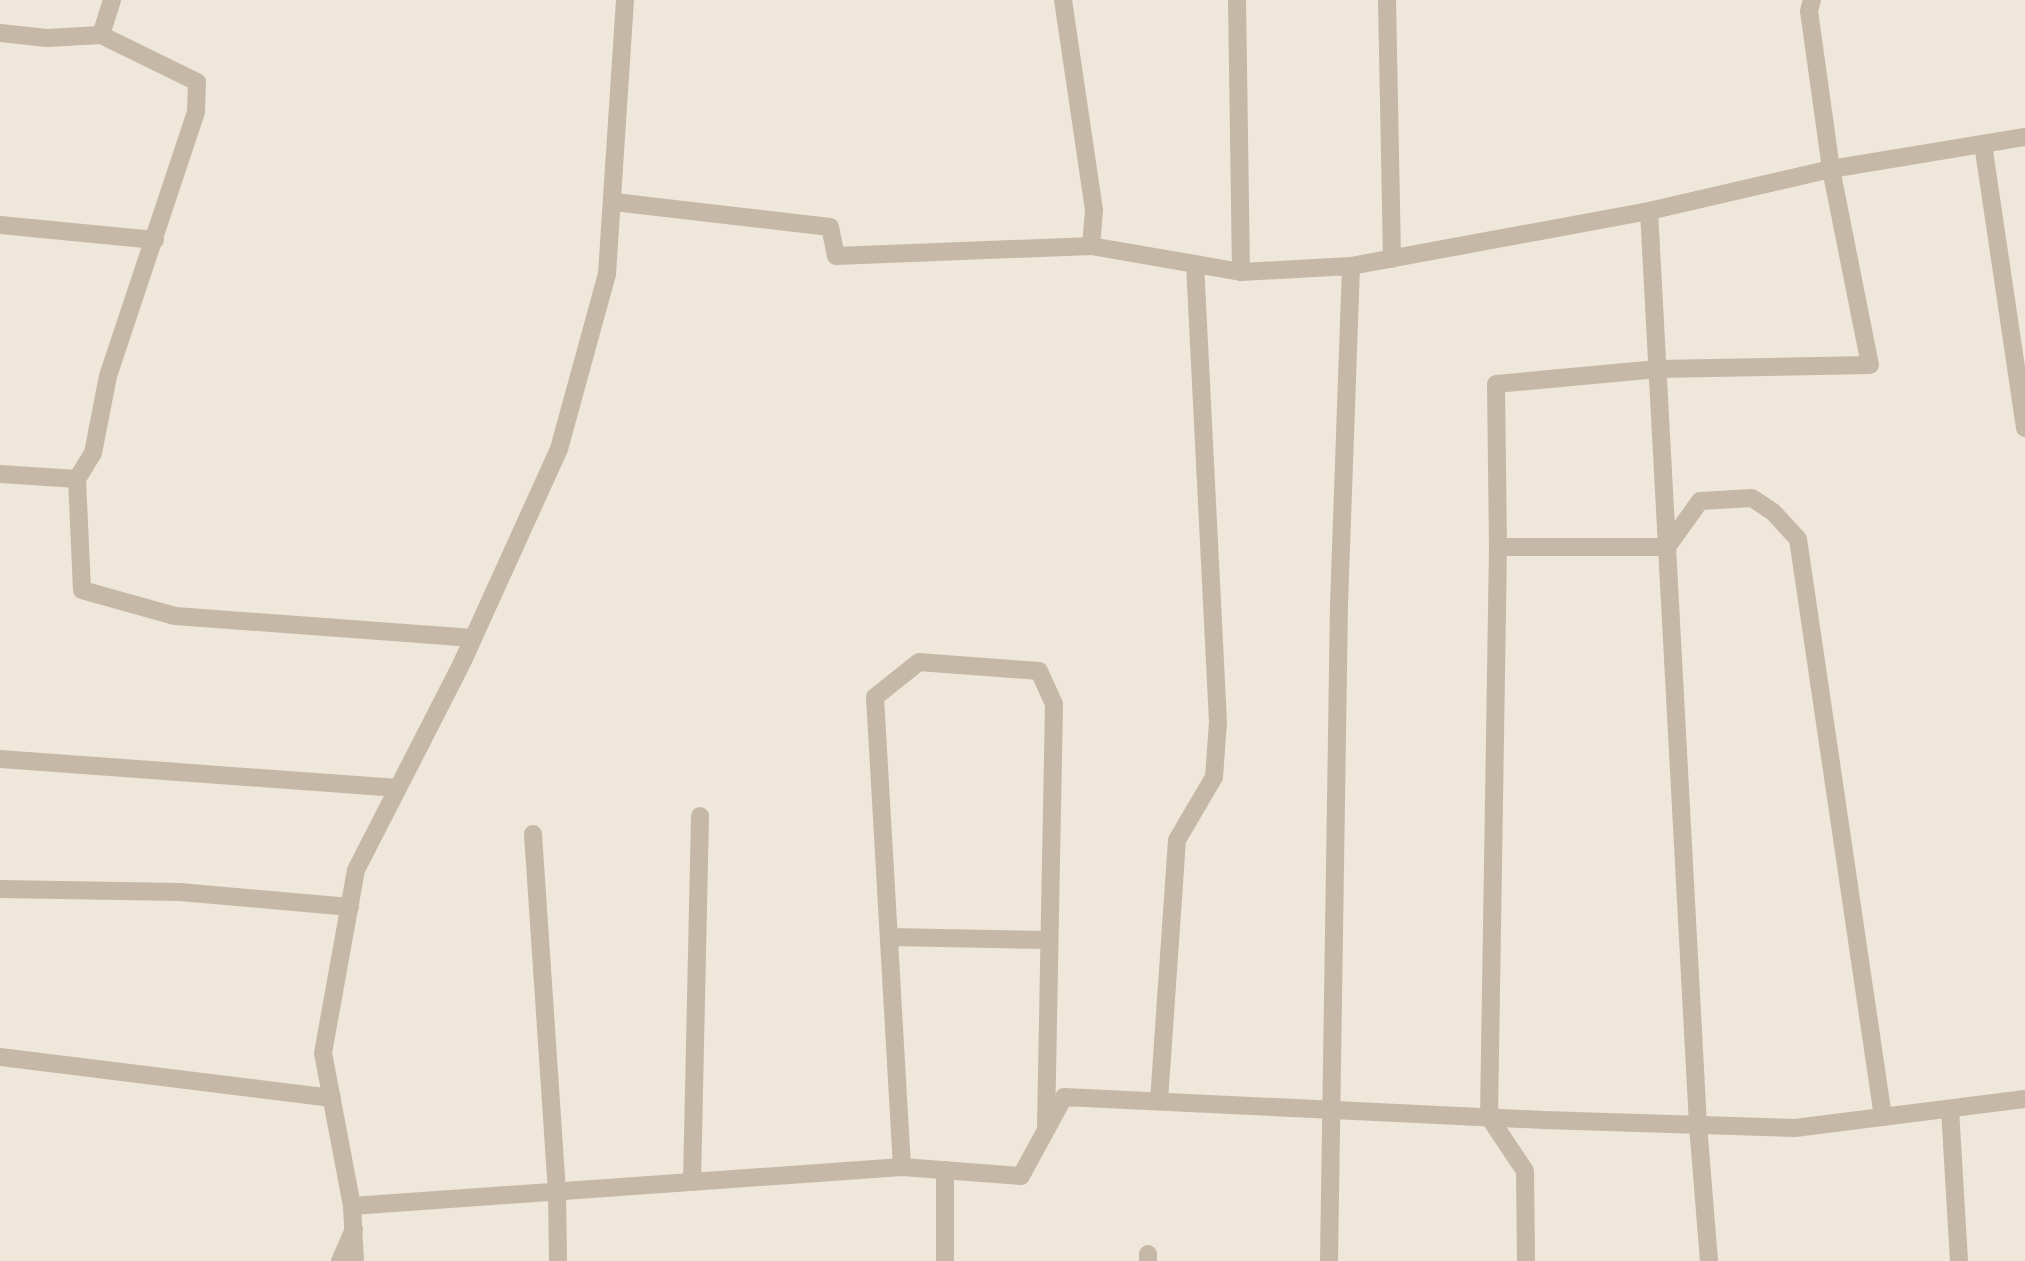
<svg xmlns="http://www.w3.org/2000/svg" width="2025" height="1261" font-family="'Fira Sans',sans-serif">
	<style>
		.lines { fill: none; stroke-linecap: round; stroke-linejoin: round }
		.minor { stroke: #c5b8a6; stroke-width: 18 }
		.tertiary { stroke: #c5b8a6; stroke-width: 18 }
	</style>
	<rect width="100%" height="100%" fill="#efe7d9"/>
	<g class="lines">
		<g class="minor">
			<path d="M1237 0 1241 272 1351 266 1339 604 1329 1261"/>
			<path d="M1387 0 1392 259"/>
			<path d="M0 33 47 38 101 35 197 82 196 112 108 376 93 453 77 479 82 590 175 616 473 638"/>
			<path d="M101 35 112 0"/>
			<path d="M1983 144 2025 428"/>
			<path d="M614 202 830 227 836 256 1091 246 1094 210 1063 0"/>
			<path d="M1649 211 1831 169 2025 137"/>
			<path d="M0 225 155 240"/>
			<path d="M1091 246 1241 272"/>
			<path d="M1351 266 1649 211 1698 1125 1709 1261"/>
			<path d="M0 474 77 479"/>
			<path d="M1498 547H1667L1700 501 1752 498 1773 512 1798 539 1883 1117"/>
			<path d="M0 759 398 788"/>
			<path d="M533 834 557 1192 558 1261"/>
			<path d="M0 889 180 892 350 907"/>
			<path d="M889 937 1049 940"/>
			<path d="M0 1057 332 1098"/>
			<path d="M1159 1101 1177 840 1214 777 1218 722 1195 264"/>
			<path d="M1950 1109 1959 1261"/>
			<path d="M902 1167 875 697 919 662 1039 671 1054 704 1046 1126"/>
			<path d="M945 1170V1261"/>
			<path d="M692 1182 700 816"/>
			<path d="M352 1206 902 1167 1021 1176 1064 1097 1544 1120 1795 1128 2025 1099"/>
			<path d="M340 1261 354 1229"/>
			<path d="M1148 1261V1254"/>
			<path d="M1526 1261 1525 1171 1489 1117 1498 547 1496 384 1658 369 1870 365 1831 169 1809 11 1812 0"/>
		</g>
		<path class="tertiary" d="M355 1261 352 1206 323 1053 356 870 461 665 559 449 607 274 625 0"/>
	</g>
</svg>
